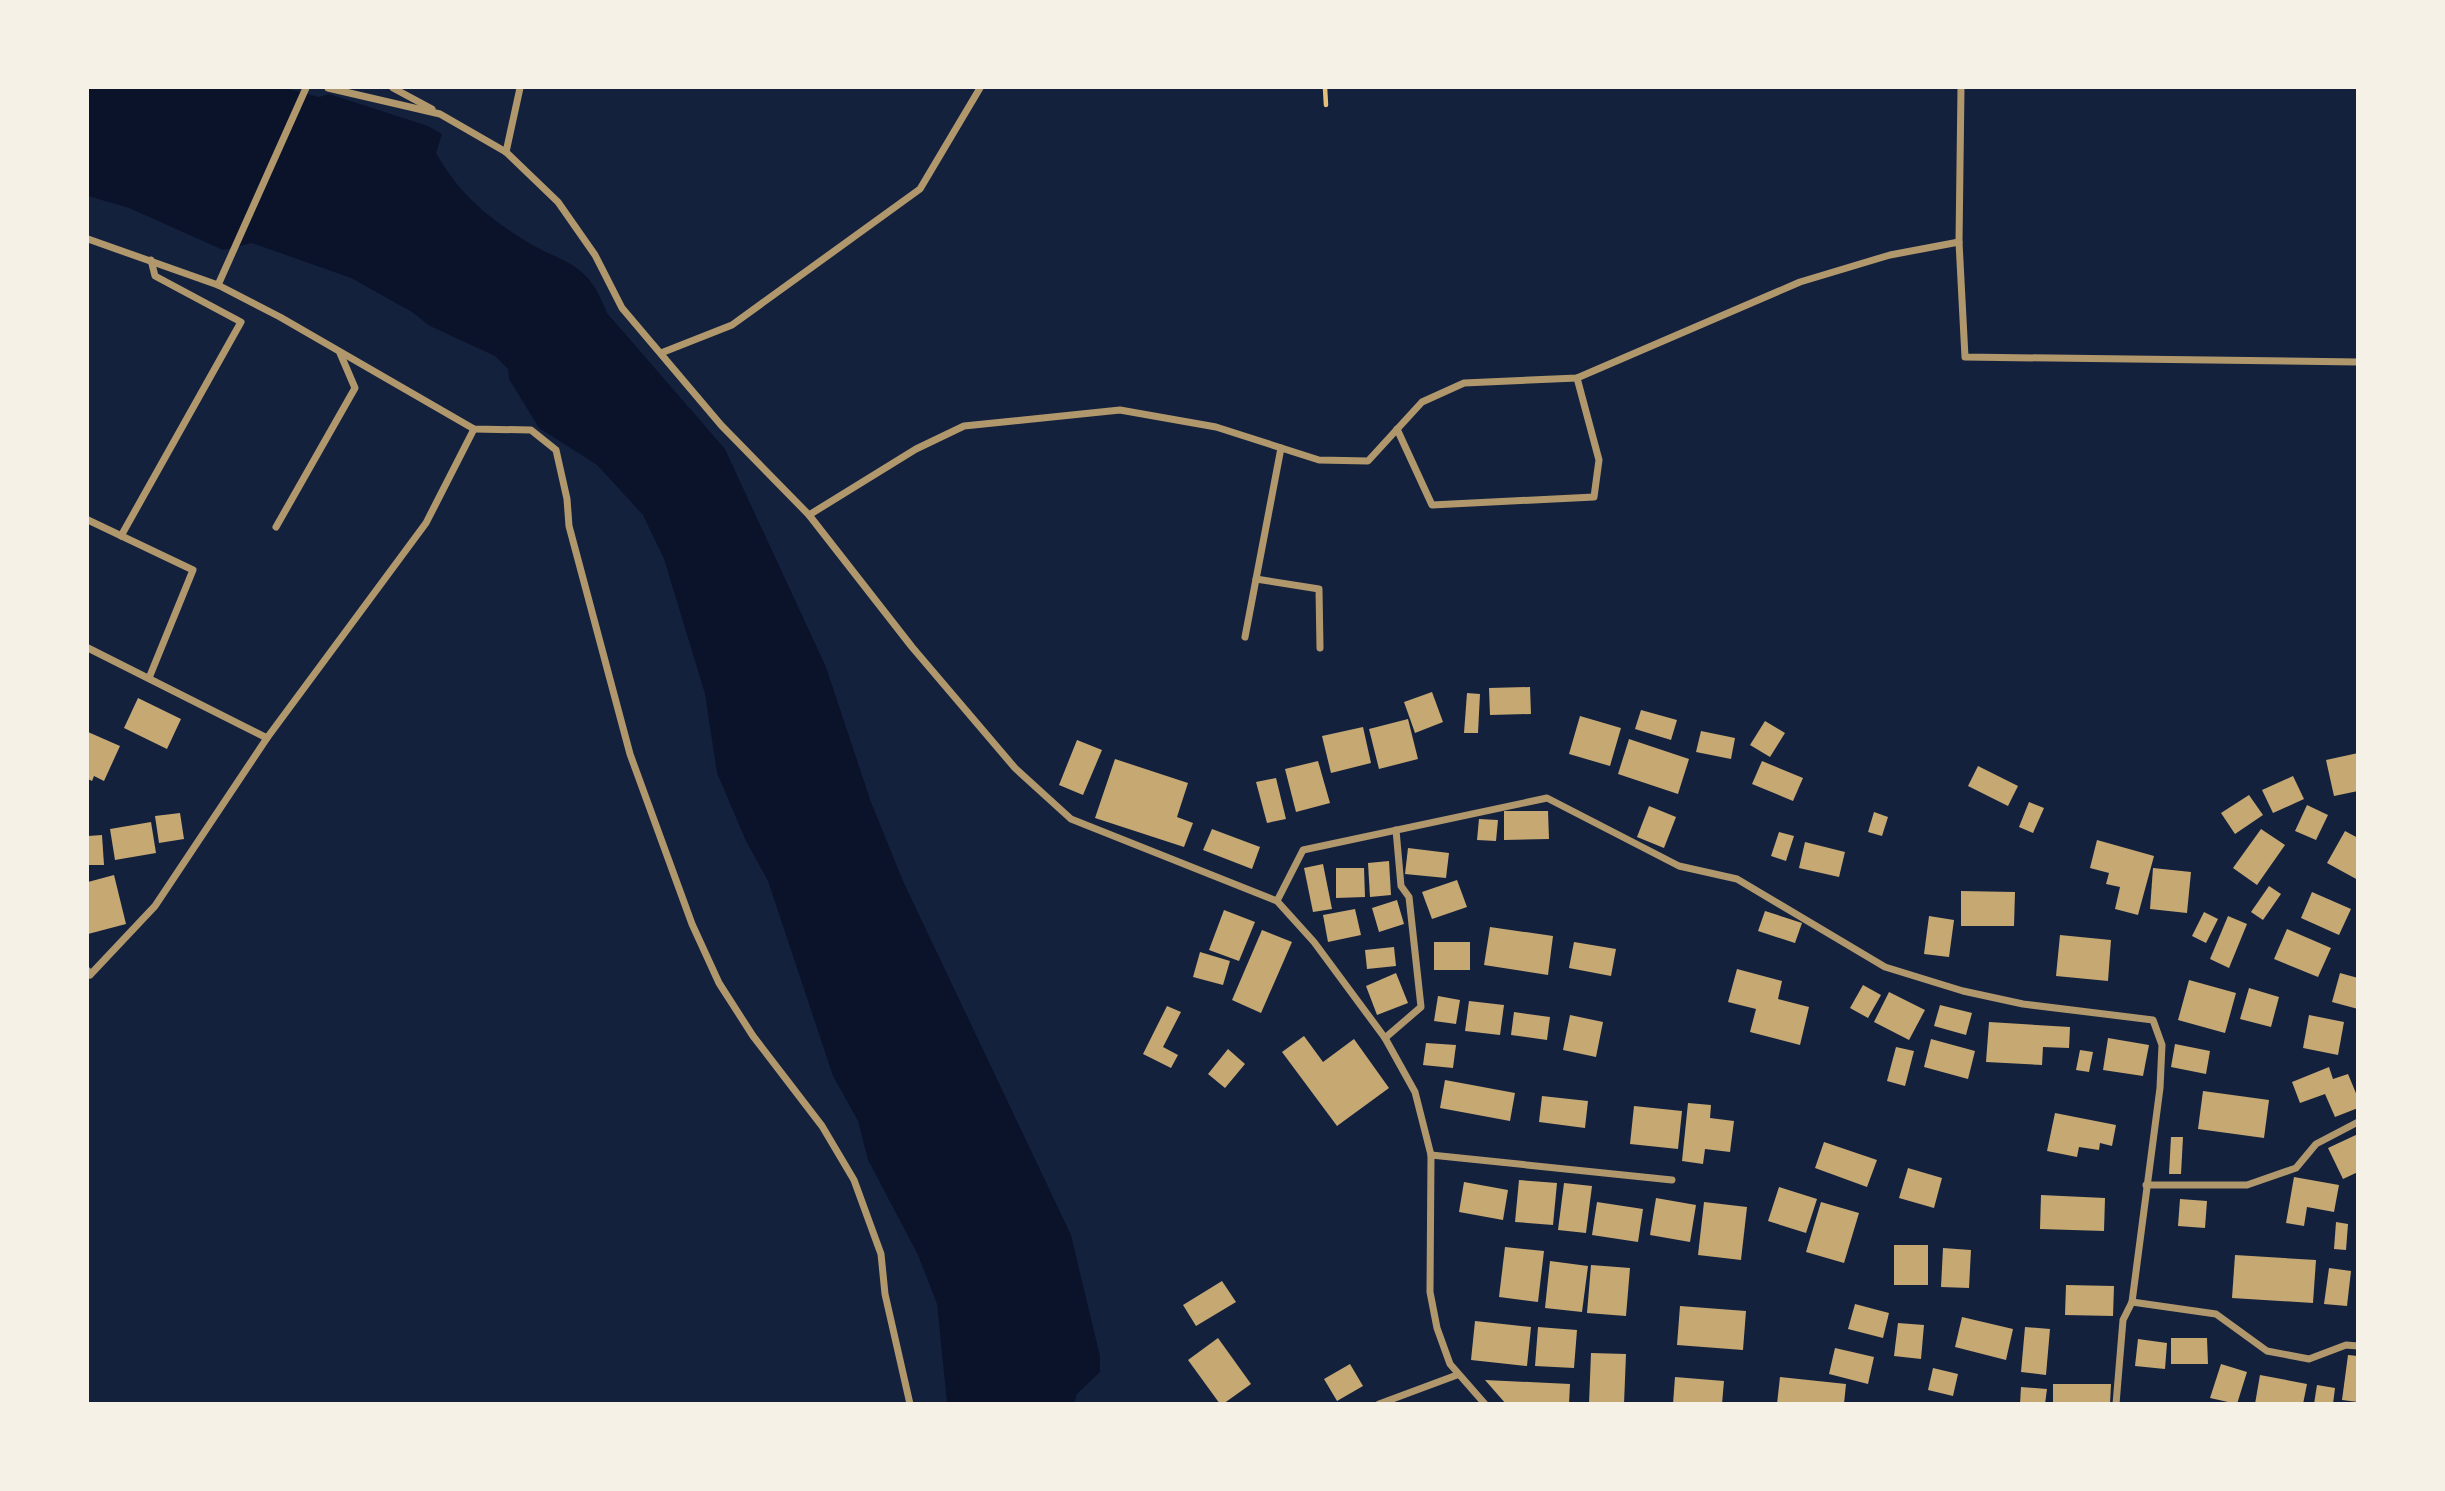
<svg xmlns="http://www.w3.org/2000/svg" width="2445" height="1491" font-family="'Alegreya Sans',sans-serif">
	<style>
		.water { fill: #0b132b }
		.building { fill: #c6a872 }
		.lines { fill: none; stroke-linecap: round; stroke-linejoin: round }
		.path { stroke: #e5c07b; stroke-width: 4.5 }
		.minor { stroke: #b1986c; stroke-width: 7 }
	</style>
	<rect width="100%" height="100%" fill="#14213d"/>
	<path class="water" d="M88 88H285L319 97 329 94 428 126 442 134 436 153C457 190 482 213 518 236 562 266 586 256 607 313L725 449 826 667 871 802 903 881 1071 1235 1100 1356V1372L1077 1394 1074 1403H947L937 1304 918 1255 868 1160 858 1121 833 1076 768 881 746 841 717 773 705 694 664 559 643 515 597 465 539 428 509 379 508 369 495 356 430 326 412 312 351 278 252 243 223 250 129 208 88 196Z"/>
	<g class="building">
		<path d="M1530 687 1531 714 1490 715 1489 688Z"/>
		<path d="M1432 692 1443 722 1415 733 1404 702Z"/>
		<path d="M1467 693 1480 694 1478 733H1464Z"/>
		<path d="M138 698 181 719 167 749 124 728Z"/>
		<path d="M1641 710 1677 720 1671 740 1635 729Z"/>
		<path d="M1580 716 1621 728 1610 766 1569 754Z"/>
		<path d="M1408 719 1418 759 1379 769 1369 729Z"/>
		<path d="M1765 721 1785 733 1770 757 1750 745Z"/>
		<path d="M1363 727 1371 763 1331 773 1322 736Z"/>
		<path d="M1701 731 1735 738 1731 759 1696 752Z"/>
		<path d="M88 732 120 746 104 781 94 776 92 781 88 779Z"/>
		<path d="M1629 739 1689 759 1678 794 1618 774Z"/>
		<path d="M1077 740 1102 750 1083 795 1059 785Z"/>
		<path d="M2358 753V791L2334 796 2326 760Z"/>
		<path d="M1115 759 1188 783 1177 817 1193 823 1184 847 1095 818Z"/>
		<path d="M1318 761 1330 803 1296 812 1285 769Z"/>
		<path d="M1762 761 1803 778 1793 801 1752 784Z"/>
		<path d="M1978 766 2018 786 2008 806 1968 786Z"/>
		<path d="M2293 776 2304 799 2273 813 2262 790Z"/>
		<path d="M1276 778 1286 819 1267 823 1256 782Z"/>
		<path d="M2249 795 2263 815 2235 834 2221 813Z"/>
		<path d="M2029 802 2044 808 2033 833 2019 827Z"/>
		<path d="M2307 805 2328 815 2316 840 2295 831Z"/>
		<path d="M1649 806 1676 817 1664 848 1637 837Z"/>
		<path d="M1504 811H1548L1549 839 1504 840Z"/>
		<path d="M1874 812 1888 817 1882 836 1868 832Z"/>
		<path d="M180 813 184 839 159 843 155 816Z"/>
		<path d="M1479 819 1498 820 1496 841 1477 840Z"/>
		<path d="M151 822 156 853 115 860 110 829Z"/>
		<path d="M1212 829 1260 847 1252 869 1203 850Z"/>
		<path d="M2261 829 2285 845 2257 885 2233 868Z"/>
		<path d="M2345 831 2358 838V880L2327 863Z"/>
		<path d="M1779 832 1794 836 1786 861 1771 856Z"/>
		<path d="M102 835 104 865H88V836Z"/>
		<path d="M2097 840 2154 856 2138 915 2115 909 2120 887 2106 884 2109 873 2090 868Z"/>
		<path d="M1805 842 1845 852 1839 877 1799 868Z"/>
		<path d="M1408 848 1449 853 1446 878 1405 874Z"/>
		<path d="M1389 861 1391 895 1370 897 1368 863Z"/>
		<path d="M1323 864 1332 909 1313 912 1304 868Z"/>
		<path d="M1336 868H1364L1365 897 1336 898Z"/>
		<path d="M2153 868 2191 872 2187 913 2150 909Z"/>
		<path d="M114 875 126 924 88 934V882Z"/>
		<path d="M1457 880 1467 907 1432 919 1422 892Z"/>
		<path d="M2269 886 2281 894 2263 920 2251 912Z"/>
		<path d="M1961 891 2015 892 2014 926H1961Z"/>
		<path d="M2312 892 2351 909 2339 935 2301 918Z"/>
		<path d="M1397 900 1404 924 1379 932 1372 908Z"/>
		<path d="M1355 909 1361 935 1328 942 1323 915Z"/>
		<path d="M1224 910 1255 922 1239 961 1209 950Z"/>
		<path d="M1765 911 1802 923 1795 943 1758 931Z"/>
		<path d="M2204 912 2218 919 2206 943 2192 936Z"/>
		<path d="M1929 916 1954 920 1949 957 1924 954Z"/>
		<path d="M2228 916 2247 924 2229 968 2210 959Z"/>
		<path d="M1490 927 1553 936 1548 975 1484 965Z"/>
		<path d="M2287 929 2331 948 2318 977 2274 959Z"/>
		<path d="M1262 930 1292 942 1261 1013 1232 1000Z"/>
		<path d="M2060 935 2111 940 2108 981 2056 976Z"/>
		<rect x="1434" y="942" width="36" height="28"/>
		<path d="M1574 942 1616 949 1611 976 1569 968Z"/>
		<path d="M1394 947 1396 966 1367 969 1365 950Z"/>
		<path d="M1200 952 1230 961 1223 985 1193 977Z"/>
		<path d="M1737 969 1782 981 1778 999 1809 1007 1800 1045 1750 1032 1756 1009 1728 1002Z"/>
		<path d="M1396 973 1408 1003 1377 1015 1366 986Z"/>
		<path d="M2340 973 2358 978V1009L2332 1002Z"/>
		<path d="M2189 980 2236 993 2225 1033 2178 1020Z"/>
		<path d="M1863 985 1881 995 1868 1018 1850 1008Z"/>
		<path d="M2249 988 2279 997 2271 1027 2240 1019Z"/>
		<path d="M1889 992 1925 1010 1909 1040 1874 1022Z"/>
		<path d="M1438 996 1460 1000 1456 1024 1434 1021Z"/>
		<path d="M1469 1001 1504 1005 1500 1035 1465 1031Z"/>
		<path d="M1940 1005 1972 1013 1966 1035 1934 1026Z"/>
		<path d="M1167 1006 1181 1012 1163 1047 1178 1055 1171 1068 1143 1054Z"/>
		<path d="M1514 1012 1550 1017 1547 1040 1511 1035Z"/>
		<path d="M1570 1015 1603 1022 1596 1057 1563 1050Z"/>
		<path d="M2309 1015 2344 1022 2338 1055 2303 1048Z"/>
		<path d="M1989 1022 2070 1027 2069 1048 2043 1047 2042 1065 1986 1062Z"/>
		<path d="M1304 1036 1323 1062 1354 1039 1389 1088 1337 1126 1282 1052Z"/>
		<path d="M2108 1038 2149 1045 2143 1076 2103 1070Z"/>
		<path d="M1931 1039 1975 1051 1968 1079 1924 1067Z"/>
		<path d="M1426 1043 1456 1045 1453 1068 1423 1065Z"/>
		<path d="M2175 1044 2210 1051 2206 1074 2171 1067Z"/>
		<path d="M1896 1047 1914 1051 1905 1086 1887 1081Z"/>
		<path d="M1228 1049 1245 1064 1225 1088 1208 1074Z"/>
		<path d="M2080 1050 2093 1052 2089 1072 2076 1070Z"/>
		<path d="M2329 1067 2333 1079 2348 1074 2358 1098V1108L2335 1117 2325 1094 2300 1103 2292 1082Z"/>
		<path d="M1445 1080 1515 1093 1510 1121 1440 1108Z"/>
		<path d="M2203 1091 2269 1100 2264 1138 2198 1129Z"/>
		<path d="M1542 1096 1588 1101 1585 1128 1539 1122Z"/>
		<path d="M1688 1103 1711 1105 1710 1118 1734 1121 1730 1152 1705 1149 1703 1164 1682 1161Z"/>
		<path d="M1634 1106 1682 1111 1678 1149 1630 1144Z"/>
		<path d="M2055 1113 2116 1125 2112 1146 2100 1143 2099 1150 2079 1147 2077 1157 2047 1151Z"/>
		<path d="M2358 1134V1172L2343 1179 2328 1148Z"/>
		<path d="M2171 1137H2183L2181 1174H2169Z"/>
		<path d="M1824 1142 1877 1160 1867 1187 1815 1168Z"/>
		<path d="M1908 1168 1942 1178 1934 1208 1899 1198Z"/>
		<path d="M2294 1177 2339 1185 2334 1212 2307 1207 2304 1226 2286 1223Z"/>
		<path d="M1519 1180 1557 1183 1553 1225 1515 1222Z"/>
		<path d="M1464 1182 1508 1190 1503 1220 1459 1212Z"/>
		<path d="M1564 1183 1592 1186 1586 1233 1558 1230Z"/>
		<path d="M1779 1187 1817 1199 1806 1233 1768 1221Z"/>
		<path d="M2041 1195 2105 1198 2104 1231 2040 1229Z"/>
		<path d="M1656 1198 1696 1205 1690 1242 1650 1235Z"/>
		<path d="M2180 1199 2207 1201 2205 1228 2178 1226Z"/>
		<path d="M1597 1202 1643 1209 1638 1242 1592 1235Z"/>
		<path d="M1704 1202 1747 1207 1741 1260 1698 1255Z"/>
		<path d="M1821 1202 1859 1213 1844 1263 1806 1252Z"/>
		<path d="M2336 1222 2348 1224 2346 1250 2334 1249Z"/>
		<rect x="1894" y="1245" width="34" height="40"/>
		<path d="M1505 1247 1544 1251 1538 1302 1499 1297Z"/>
		<path d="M1943 1248 1971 1250 1969 1288 1941 1287Z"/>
		<path d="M2235 1255 2316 1260 2313 1303 2232 1298Z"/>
		<path d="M1550 1261 1588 1266 1582 1312 1545 1308Z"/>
		<path d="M1591 1265 1630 1268 1626 1316 1587 1313Z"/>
		<path d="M2329 1268 2351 1271 2347 1306 2324 1304Z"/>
		<path d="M1222 1281 1236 1302 1196 1326 1183 1305Z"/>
		<path d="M2066 1285 2114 1286 2113 1316 2065 1315Z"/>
		<path d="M1855 1304 1889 1313 1883 1338 1848 1329Z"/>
		<path d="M1680 1306 1746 1311 1743 1350 1677 1345Z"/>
		<path d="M1962 1317 2013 1329 2006 1360 1955 1347Z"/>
		<path d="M1475 1321 1531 1327 1527 1366 1471 1360Z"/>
		<path d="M1898 1323 1924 1325 1921 1359 1894 1356Z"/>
		<path d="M1538 1327 1577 1330 1574 1368 1535 1366Z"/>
		<path d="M2025 1327 2050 1329 2046 1375 2021 1372Z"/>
		<path d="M1218 1338 1251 1384 1223 1404H1220L1188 1360Z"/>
		<path d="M2171 1338H2207L2208 1364H2171Z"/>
		<path d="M2138 1339 2167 1343 2165 1369 2135 1366Z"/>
		<path d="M1835 1348 1874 1357 1868 1384 1829 1374Z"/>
		<path d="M1591 1353 1626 1354 1624 1404H1589Z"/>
		<path d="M2348 1355 2358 1356V1402L2342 1400Z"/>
		<path d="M1350 1364 1363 1386 1337 1401 1324 1379Z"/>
		<path d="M2221 1364 2247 1372 2237 1404 2210 1398Z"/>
		<path d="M1933 1368 1958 1374 1953 1396 1928 1390Z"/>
		<path d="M2260 1375 2307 1384 2303 1404H2255Z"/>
		<path d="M1675 1377 1724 1381 1722 1404H1673Z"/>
		<path d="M1780 1377 1846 1384 1844 1404H1777Z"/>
		<path d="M1485 1380 1570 1384 1569 1404H1506Z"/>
		<path d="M2053 1384H2111L2110 1404H2053Z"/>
		<path d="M2317 1385 2335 1388 2333 1404H2314Z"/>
		<path d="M2021 1387 2047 1389 2045 1404H2020Z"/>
	</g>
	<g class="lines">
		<path class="path" d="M1325 88 1326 105"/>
		<g class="minor">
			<path d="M328 88 440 114 506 152 558 202 595 255 622 308 721 425 809 515 912 647 1015 768 1071 819 1277 901 1314 942 1385 1038 1415 1092 1431 1155 1430 1292 1437 1328 1450 1364 1485 1404"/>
			<path d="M393 88 432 109"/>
			<path d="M1961 88 1959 242 1965 357 2358 362"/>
			<path d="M506 152 520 88"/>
			<path d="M88 239 218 285 280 317 474 429 531 430 556 450 567 499 569 526 630 754 692 924 719 983 753 1036 822 1126 854 1180 881 1254 885 1294 910 1404"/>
			<path d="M218 285 306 88"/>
			<path d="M661 353 732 325 920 189 980 88"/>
			<path d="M1397 429 1432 505 1594 497 1599 460 1577 378"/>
			<path d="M809 515 916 449 964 426 1120 410 1216 427 1319 460 1368 461 1422 402 1464 383 1577 378 1800 282 1890 255 1959 242"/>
			<path d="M88 520 193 570 149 678"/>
			<path d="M276 527 355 388 340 353"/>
			<path d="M121 536 241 322 155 276 151 260"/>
			<path d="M1256 579 1319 589 1320 648"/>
			<path d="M1245 637 1281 448"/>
			<path d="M88 648 267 738"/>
			<path d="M1277 901 1303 850 1547 798 1679 866 1737 879 1885 967 1963 991 2023 1004 2153 1020 2162 1045 2160 1088 2132 1302 2123 1320 2116 1404"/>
			<path d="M88 971 90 975 155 906 267 738 426 523 474 429"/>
			<path d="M1385 1038 1421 1007 1409 897 1401 886 1396 830"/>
			<path d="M1431 1155 1672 1180"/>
			<path d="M2146 1185H2247L2296 1168 2316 1144 2358 1122"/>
			<path d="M2132 1302 2216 1314 2267 1351 2309 1359 2346 1345 2358 1346"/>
			<path d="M1379 1404 1457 1375"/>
		</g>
	</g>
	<rect width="2445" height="1491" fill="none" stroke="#f6f1e7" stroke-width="178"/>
</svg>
